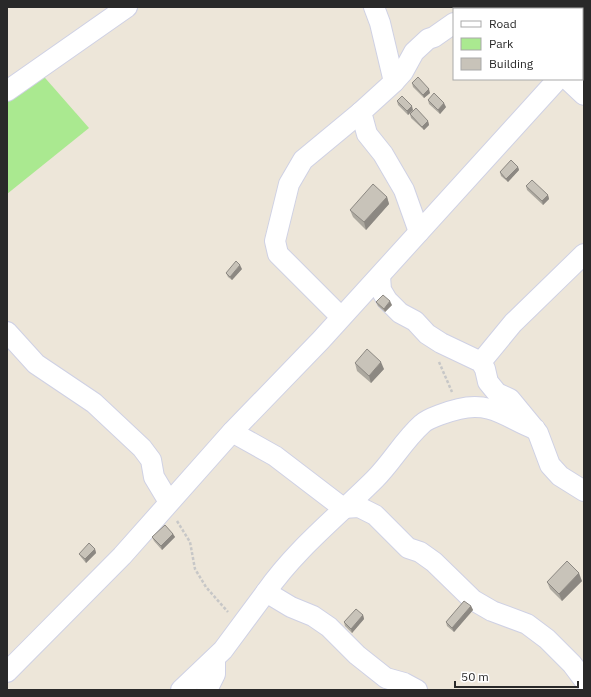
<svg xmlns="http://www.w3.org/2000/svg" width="591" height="697" font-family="'IBM Plex Sans',sans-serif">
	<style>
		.green { fill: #aae990 }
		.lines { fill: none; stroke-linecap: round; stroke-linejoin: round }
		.minor-casing { stroke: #cfd1e4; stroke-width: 22 }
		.path { stroke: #c7c7c7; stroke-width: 2.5; stroke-dasharray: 3 2; stroke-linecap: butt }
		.minor { stroke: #fff; stroke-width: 20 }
		.wall { fill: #aca89f }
		.shaded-wall { fill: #8c8882 }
		.building { fill: #c8c3b9; stroke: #8c8882 }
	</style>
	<rect width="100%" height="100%" fill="#ede6d9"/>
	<path class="green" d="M39 71 89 128 7 194V95Z"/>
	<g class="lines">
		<defs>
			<g id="minor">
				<path d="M374 7 380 23 394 82 361 112 367 134 383 154 404 190 419 232"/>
				<path d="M487 7 489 9"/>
				<path d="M582 55 584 53"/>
				<path d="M567 79 584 95"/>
				<path d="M394 82 403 72 414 52 428 39 434 37 454 23"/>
				<path d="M7 91 127 7"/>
				<path d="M380 276 381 290 387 300 400 313 415 321 427 334 441 343 481 362 485 369 488 382 497 393 510 399 538 433 550 465 560 476 584 491"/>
				<path d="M341 317 278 254 275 241 289 184 303 160 361 112"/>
				<path d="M7 332 36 364 94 403 142 448 151 460 154 477 169 502"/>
				<path d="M481 362 513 323 584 254"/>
				<path d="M232 432 275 456 343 508 359 507 375 515 408 548 420 552 434 562 473 600 492 611 527 624 547 639 572 664 584 680"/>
				<path d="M266 592C296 549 338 516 375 479 392 462 404 440 422 424 428 418 450 411 459 409 492 401 508 419 535 429"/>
				<path d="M7 672 122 556 232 432 321 340 558 79"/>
				<path d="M181 690 223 650 266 592 291 607 313 616 329 627 357 655 386 678 404 683 417 690"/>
				<path d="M207 690 215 674V659"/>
			</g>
		</defs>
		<use href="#minor" class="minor-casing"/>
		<g class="path">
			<path d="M439 362 452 392"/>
			<path d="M177 521 190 542 195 569 206 587 228 612"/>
		</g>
		<use href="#minor" class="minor"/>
	</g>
	<g class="wall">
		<path d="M412 83 430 93 424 98 413 87Z"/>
		<path d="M428 100 446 107 440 114 429 104Z"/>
		<path d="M397 101 413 110 408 115 398 105Z"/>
		<path d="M410 114 428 121 429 125 424 130 411 118Z"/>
		<path d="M518 167 519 170 508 182 501 176 500 172Z"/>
		<path d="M526 186 548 195 549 199 543 205 527 190Z"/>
		<path d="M387 197 389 204 366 230 353 217 350 210Z"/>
		<path d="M242 269 232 280 228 277 226 273Z"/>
		<path d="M376 302 392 305 385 312 378 306Z"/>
		<path d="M355 363 384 369 371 383 357 371Z"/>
		<path d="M173 534 175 537 162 550 154 541 152 537Z"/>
		<path d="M95 549 96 553 86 563 81 557 79 554Z"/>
		<path d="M582 581 562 601 550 589 547 582Z"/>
		<path d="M471 606 473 610 454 632 447 626 446 622Z"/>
		<path d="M363 615 364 619 352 633 345 626 344 622Z"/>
	</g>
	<g class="shaded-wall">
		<path d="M544 7H548V8L547 9H541Z"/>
		<path d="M429 89 430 93 424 98 423 95Z"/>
		<path d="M444 103 446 107 440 114 438 110Z"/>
		<path d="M412 106 413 110 408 115 407 111Z"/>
		<path d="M428 121 429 125 424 130 422 127Z"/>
		<path d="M518 167 519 170 508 182 506 179Z"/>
		<path d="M548 195 549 199 543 205 542 201Z"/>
		<path d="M387 197 389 204 366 230 364 222Z"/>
		<path d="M240 265 242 269 232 280 230 277Z"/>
		<path d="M390 301 392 305 385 312 384 309Z"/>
		<path d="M381 362 384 369 371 383 369 376Z"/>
		<path d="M173 534 175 537 162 550 161 546Z"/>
		<path d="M95 549 96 553 86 563 85 559Z"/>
		<path d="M579 573 582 581 562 601 559 594Z"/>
		<path d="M471 606 473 610 454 632 452 628Z"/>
		<path d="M363 615 364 619 352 633 351 629Z"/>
	</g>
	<g class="building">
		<path d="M537 7H544L541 9H539Z"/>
		<path d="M418 77 429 89 423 95 412 83Z"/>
		<path d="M434 93 444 103 438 110 428 100Z"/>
		<path d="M402 96 412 106 407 111 397 101Z"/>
		<path d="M416 108 428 121 422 127 410 114Z"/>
		<path d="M511 160 518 167 506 179 500 172Z"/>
		<path d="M532 180 548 195 542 201 526 186Z"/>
		<path d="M373 184 387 197 364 222 350 210Z"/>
		<path d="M236 261 240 265 230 277 226 273Z"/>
		<path d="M383 295 390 301 384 309 376 302Z"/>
		<path d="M367 349 381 362 369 376 355 363Z"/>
		<path d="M165 525 173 534 161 546 152 537Z"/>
		<path d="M89 543 95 549 85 559 79 554Z"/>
		<path d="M567 561 579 573 559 594 547 582Z"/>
		<path d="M464 601 471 606 452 628 446 622Z"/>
		<path d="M356 609 363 615 351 629 344 622Z"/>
	</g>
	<rect width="591" height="697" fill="none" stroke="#292929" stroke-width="16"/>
	<rect x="453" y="8" width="130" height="72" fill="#ffffff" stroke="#a9a9a9"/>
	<rect x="461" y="21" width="20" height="6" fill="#ffffff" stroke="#a9a9a9"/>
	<text x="489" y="28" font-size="12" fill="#292929">Road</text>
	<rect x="461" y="38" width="20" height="12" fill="#aae990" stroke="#a9a9a9"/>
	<text x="489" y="48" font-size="12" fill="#292929">Park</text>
	<rect x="461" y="58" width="20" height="12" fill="#c8c3b9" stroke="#a9a9a9"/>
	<text x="489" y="68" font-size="12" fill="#292929">Building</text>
	<path d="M455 681v6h123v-6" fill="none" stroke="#292929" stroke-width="2"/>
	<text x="461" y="681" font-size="12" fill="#292929" stroke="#ffffff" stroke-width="3" paint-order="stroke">50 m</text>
</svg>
